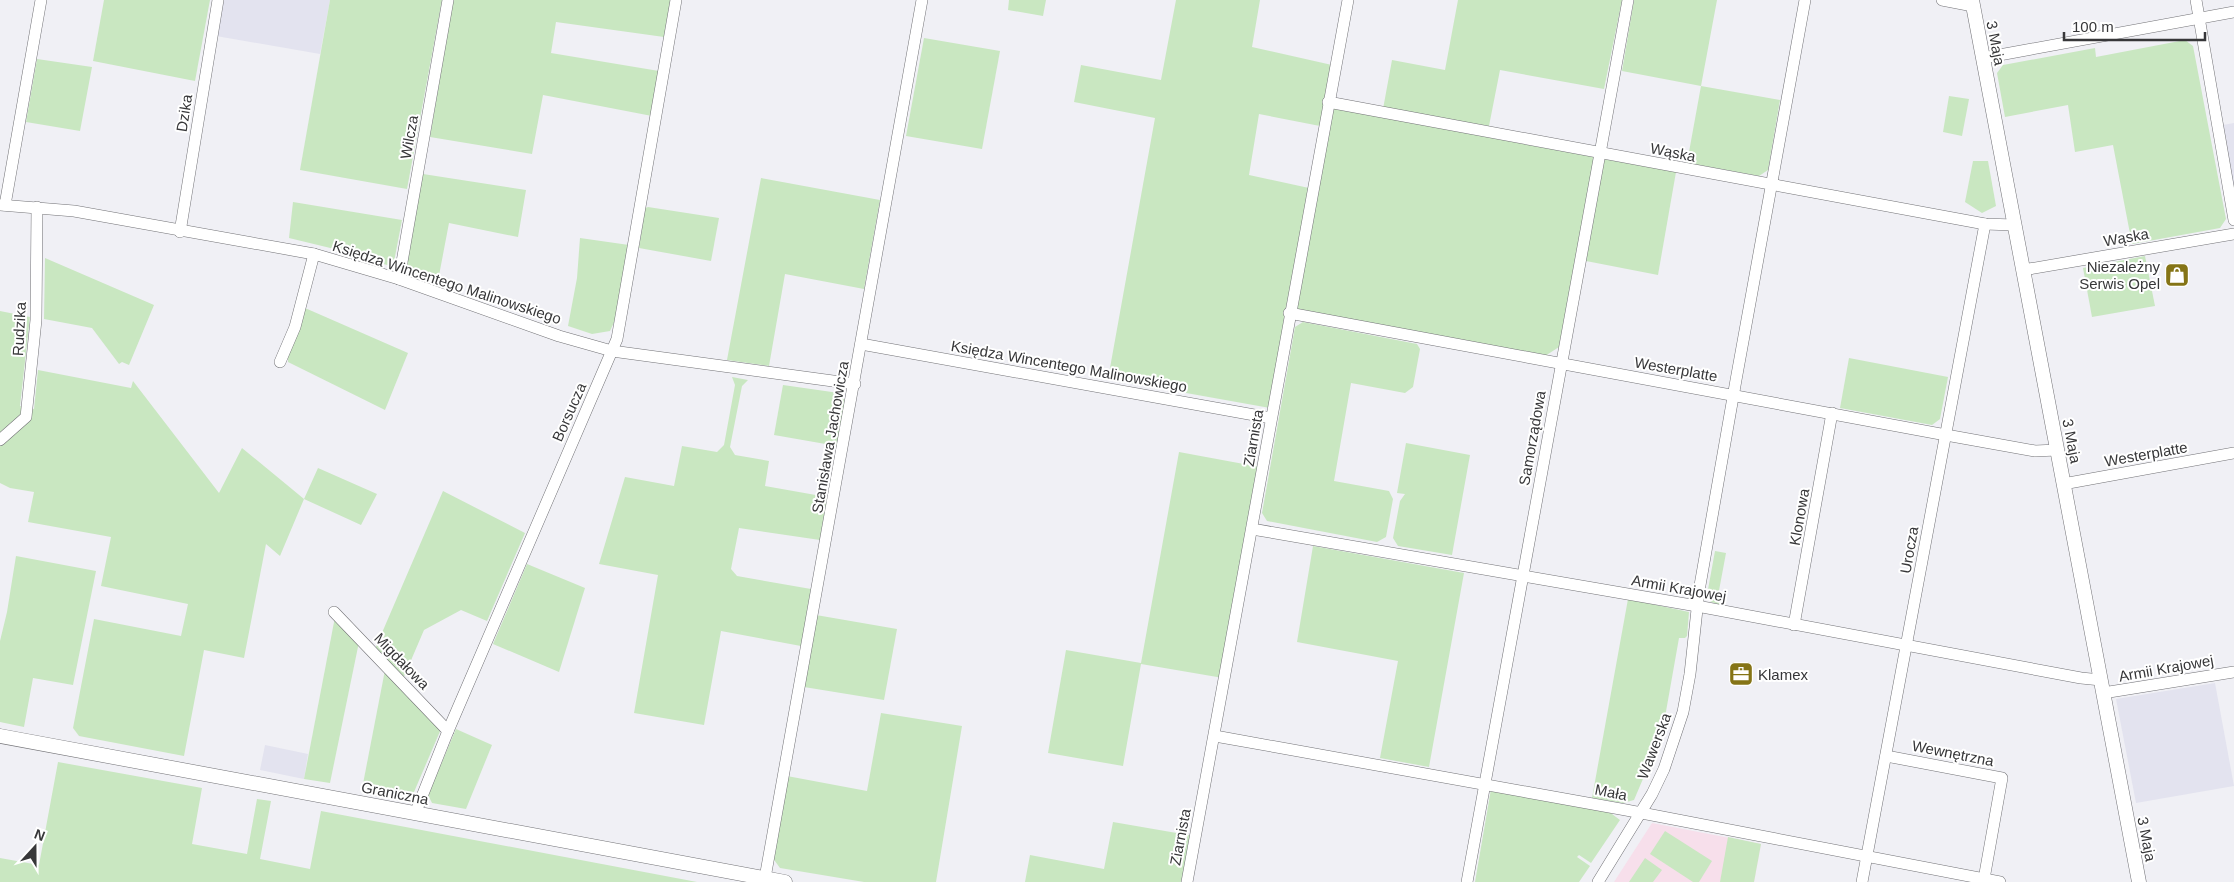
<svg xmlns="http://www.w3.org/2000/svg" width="2234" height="882" font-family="Arial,sans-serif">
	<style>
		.built { fill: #e3e3ef }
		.education { fill: #f7dfeb }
		.green { fill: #c9e7c1 }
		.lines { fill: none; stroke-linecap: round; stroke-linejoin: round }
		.minor-casing { stroke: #727276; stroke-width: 12 }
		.tertiary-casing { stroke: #727276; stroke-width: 15 }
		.minor { stroke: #fff; stroke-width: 11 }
		.tertiary { stroke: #fff; stroke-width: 14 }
		.labels { text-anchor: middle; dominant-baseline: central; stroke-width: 4; stroke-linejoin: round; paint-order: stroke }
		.street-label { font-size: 15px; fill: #373739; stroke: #fff }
		.poi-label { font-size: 15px; fill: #373739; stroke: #fff; text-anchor: end }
	</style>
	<rect width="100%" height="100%" fill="#f0f0f5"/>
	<g class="built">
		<path d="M222 0H330L320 54 216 36Z"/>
		<path d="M2234 123V191L2223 125Z"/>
		<path d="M2215 683 2234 786 2136 803 2116 699Z"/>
		<path d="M265 745 308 754 304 779 260 770Z"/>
	</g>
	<path class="education" d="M1652 823 1761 844 1754 882H1614Z"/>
	<g class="green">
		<path d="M104 0H210L195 81 93 61Z"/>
		<path d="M330 0H442L407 189 300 170Z"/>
		<path d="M453 0H671L664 37 556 22 551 53 659 71 652 116 543 95 532 154 430 137Z"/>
		<path d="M1009 0H1046L1043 16 1008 10Z"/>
		<path d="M1176 0H1260L1252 47 1332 65 1320 126 1259 114 1249 175 1309 188 1284 319 1270 408 1108 379 1155 118 1074 102 1081 65 1161 80Z"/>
		<path d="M1458 0H1622L1604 89 1500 70 1489 126 1383 109 1392 60 1445 70Z"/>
		<path d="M1634 0H1717L1701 86 1780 100 1768 170 1759 176 1687 163 1701 86 1622 71Z"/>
		<path d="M924 38 1000 51 982 149 906 136Z"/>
		<path d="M2185 40 2193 46 2226 219 2220 228 2132 244 2113 145 2075 152 2068 105 2005 117 1997 73 2003 65 2095 48 2096 57Z"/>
		<path d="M37 59 92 67 80 131 26 122Z"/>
		<path d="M1949 96 1969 99 1962 136 1943 132Z"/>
		<path d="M1331 108 1594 157 1559 347 1545 356 1294 309Z"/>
		<path d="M1604 159 1676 172 1658 275 1586 261Z"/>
		<path d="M1973 161H1988L1996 206 1982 213 1965 202Z"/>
		<path d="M423 174 526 190 518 237 449 223 437 286 405 272Z"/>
		<path d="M761 178 880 200 864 289 785 274 769 366 727 360Z"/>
		<path d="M293 202 402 220 393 267 351 253 289 238Z"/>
		<path d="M648 207 719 218 711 261 639 248 645 208Z"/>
		<path d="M580 238 629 245 616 318 610 331 592 334 568 326 577 278Z"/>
		<path d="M2145 256 2155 306 2092 317 2083 268Z"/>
		<path d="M45 258 154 305 129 365 122 362 119 364 92 328 44 319Z"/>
		<path d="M305 308 408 353 385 410 288 362V352Z"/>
		<path d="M0 311 30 317 20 406 34 409 38 370 131 388 133 381 219 493 242 448 304 499 318 468 377 494 361 525 304 499 280 556 266 544 244 658 204 650 184 756 79 736 73 728 94 619 181 636 188 604 101 586 111 537 28 522 34 492 10 488 0 483Z"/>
		<path d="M1303 322 1417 344 1420 349 1413 387 1405 393 1351 383 1334 481 1389 491 1393 499 1386 537 1377 542 1267 521 1262 513 1295 327Z"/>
		<path d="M1849 358 1948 377 1940 419 1932 425 1840 408Z"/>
		<path d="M732 377 748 380 742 386 730 447 735 455 769 461 765 486 827 497 820 540 739 528 731 569 737 576 811 589 801 646 721 631 704 725 634 713 658 575 599 564 625 477 674 486 682 446 717 452 724 445 735 385Z"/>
		<path d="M783 385 839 393 845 401 837 446 774 435Z"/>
		<path d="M1406 443 1470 455 1452 555 1398 546 1393 538 1400 501 1405 494 1397 493Z"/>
		<path d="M1179 452 1260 467 1223 678 1141 664 1123 766 1048 753 1066 650 1141 663Z"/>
		<path d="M443 491 525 533 487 621 461 610 424 630 403 679 375 649Z"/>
		<path d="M1313 546 1464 573 1429 767 1380 758 1398 661 1297 642Z"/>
		<path d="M1715 551 1726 553 1718 596 1724 606 1711 602 1707 595Z"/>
		<path d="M16 556 96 571 73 685 33 678 24 727 0 722V641L7 612Z"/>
		<path d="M527 564 585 588 559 672 493 644Z"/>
		<path d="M1628 599 1689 612 1687 636 1685 638H1679L1662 734 1634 800 1623 803 1592 798Z"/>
		<path d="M816 615 897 629 884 700 804 687Z"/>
		<path d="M335 617 359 642 330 783 304 779Z"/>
		<path d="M385 670 441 729 411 799 362 789Z"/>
		<path d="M881 713 962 726 936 882H864L780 868 772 857 787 776 867 791Z"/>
		<path d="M456 729 492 745 466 809 432 803 428 795Z"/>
		<path d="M58 762 202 788 192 844 247 854 257 799 271 801 260 859 310 869 321 811 697 882H0V858L39 865Z"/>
		<path d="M1491 789 1608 811 1620 820 1591 863 1579 855 1577 857 1590 866 1579 882H1475Z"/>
		<path d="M1113 822 1194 836 1186 882H1025L1030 855 1104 869Z"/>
		<path d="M1665 831 1712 861 1699 882H1693L1650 854Z"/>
		<path d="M1728 837 1761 844 1754 882H1720Z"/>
		<path d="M1645 858 1662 870 1653 882H1629Z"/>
	</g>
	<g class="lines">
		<defs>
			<g id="minor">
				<path d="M1942 0 1973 6"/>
				<path d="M2196 0 2234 220"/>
				<path d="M1983 58 2234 12"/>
				<path d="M1328 102 1985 224 2014 225"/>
				<path d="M0 205 74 211 314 254 399 279 559 336 612 351 855 384"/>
				<path d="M5 205 41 0"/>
				<path d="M180 232 218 0"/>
				<path d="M2023 270 2234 234"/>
				<path d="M399 279 448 0"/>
				<path d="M1289 313 1946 435 2035 451 2057 450"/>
				<path d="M861 344 1271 418"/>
				<path d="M280 362 295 327 314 254"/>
				<path d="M0 440 26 417 36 320 37 207"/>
				<path d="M2063 484 2234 453"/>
				<path d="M1252 529 1697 606 2081 678 2101 680"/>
				<path d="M334 612 448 731"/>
				<path d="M1794 625 1832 413"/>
				<path d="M2103 693 2234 672"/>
				<path d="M1215 736 1626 810 2000 882"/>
				<path d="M1886 756 2002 778 1984 879"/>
				<path d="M415 814 448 731 617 339 676 0"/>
				<path d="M765 878 922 0"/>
				<path d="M1187 882 1348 0"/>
				<path d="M1467 882 1628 0"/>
				<path d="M1598 882 1652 794 1664 769 1683 712 1690 674 1699 591 1736 380 1805 0"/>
				<path d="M1862 882 1985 224"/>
			</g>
			<g id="tertiary">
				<path d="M1972 0 2139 882"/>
				<path d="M0 736 785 882"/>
			</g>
		</defs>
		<use href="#minor" class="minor-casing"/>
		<use href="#tertiary" class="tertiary-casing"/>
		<use href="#minor" class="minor"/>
		<use href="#tertiary" class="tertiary"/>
	</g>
	<defs>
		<symbol id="shop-square" viewBox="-11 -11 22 22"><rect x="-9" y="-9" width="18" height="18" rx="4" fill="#857416" stroke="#fff"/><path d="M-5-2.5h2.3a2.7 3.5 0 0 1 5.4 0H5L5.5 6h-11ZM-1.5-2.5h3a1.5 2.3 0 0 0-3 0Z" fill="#fff"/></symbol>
		<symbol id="office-square" viewBox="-11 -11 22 22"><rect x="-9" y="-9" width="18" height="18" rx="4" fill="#857416" stroke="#fff"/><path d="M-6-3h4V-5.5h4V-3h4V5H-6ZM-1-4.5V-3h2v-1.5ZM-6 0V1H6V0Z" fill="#fff"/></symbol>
	</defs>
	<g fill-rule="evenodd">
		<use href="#shop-square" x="2163" y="261" width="28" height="28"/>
		<use href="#office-square" x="1727" y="660" width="28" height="28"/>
	</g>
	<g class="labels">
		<g class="street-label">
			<text transform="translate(1996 43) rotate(79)">3 Maja</text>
			<text transform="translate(184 113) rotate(-81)">Dzika</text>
			<text transform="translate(409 137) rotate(-80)">Wilcza</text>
			<text transform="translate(1673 152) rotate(11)">Wąska</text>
			<text transform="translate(2126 237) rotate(-10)">Wąska</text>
			<text transform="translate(447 282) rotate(18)">Księdza Wincentego Malinowskiego</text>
			<text transform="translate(19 329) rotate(-87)">Rudzika</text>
			<text transform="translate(1069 366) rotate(10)">Księdza Wincentego Malinowskiego</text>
			<text transform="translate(1676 369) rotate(10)">Westerplatte</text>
			<text transform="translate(569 412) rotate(-66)">Borsucza</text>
			<text transform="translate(830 437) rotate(-80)">Stanisława Jachowicza</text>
			<text transform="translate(1253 438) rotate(-80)">Ziarnista</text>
			<text transform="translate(1532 438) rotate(-80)">Samorządowa</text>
			<text transform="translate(2072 441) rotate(79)">3 Maja</text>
			<text transform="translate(2146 454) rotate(-10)">Westerplatte</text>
			<text transform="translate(1799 517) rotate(-80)">Klonowa</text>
			<text transform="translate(1909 550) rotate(-80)">Urocza</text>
			<text transform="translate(1679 588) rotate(10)">Armii Krajowej</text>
			<text transform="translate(402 661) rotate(46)">Migdałowa</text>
			<text transform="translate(2166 668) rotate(-10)">Armii Krajowej</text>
			<text transform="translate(1654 746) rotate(-69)">Wawerska</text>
			<text transform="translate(1953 753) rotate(11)">Wewnętrzna</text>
			<text transform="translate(1611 792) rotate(11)">Mała</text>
			<text transform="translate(395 793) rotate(11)">Graniczna</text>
			<text transform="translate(1180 837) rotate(-79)">Ziarnista</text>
			<text transform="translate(2147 839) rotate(79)">3 Maja</text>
		</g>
		<g class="poi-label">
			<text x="2160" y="266">Niezależny<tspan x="2160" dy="17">Serwis Opel</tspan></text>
			<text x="1758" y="674" text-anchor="start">Klamex</text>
		</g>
	</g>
	<g transform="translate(35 847) rotate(21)" stroke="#ffffff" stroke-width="4" paint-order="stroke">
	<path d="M0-4L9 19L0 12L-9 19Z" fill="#373739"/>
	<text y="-8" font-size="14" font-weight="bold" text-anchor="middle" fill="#373739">N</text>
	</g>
	<path d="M2064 32v8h141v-8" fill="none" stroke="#373739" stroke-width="2.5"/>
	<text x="2072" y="32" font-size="15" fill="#373739" stroke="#ffffff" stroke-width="4" paint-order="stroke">100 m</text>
</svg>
